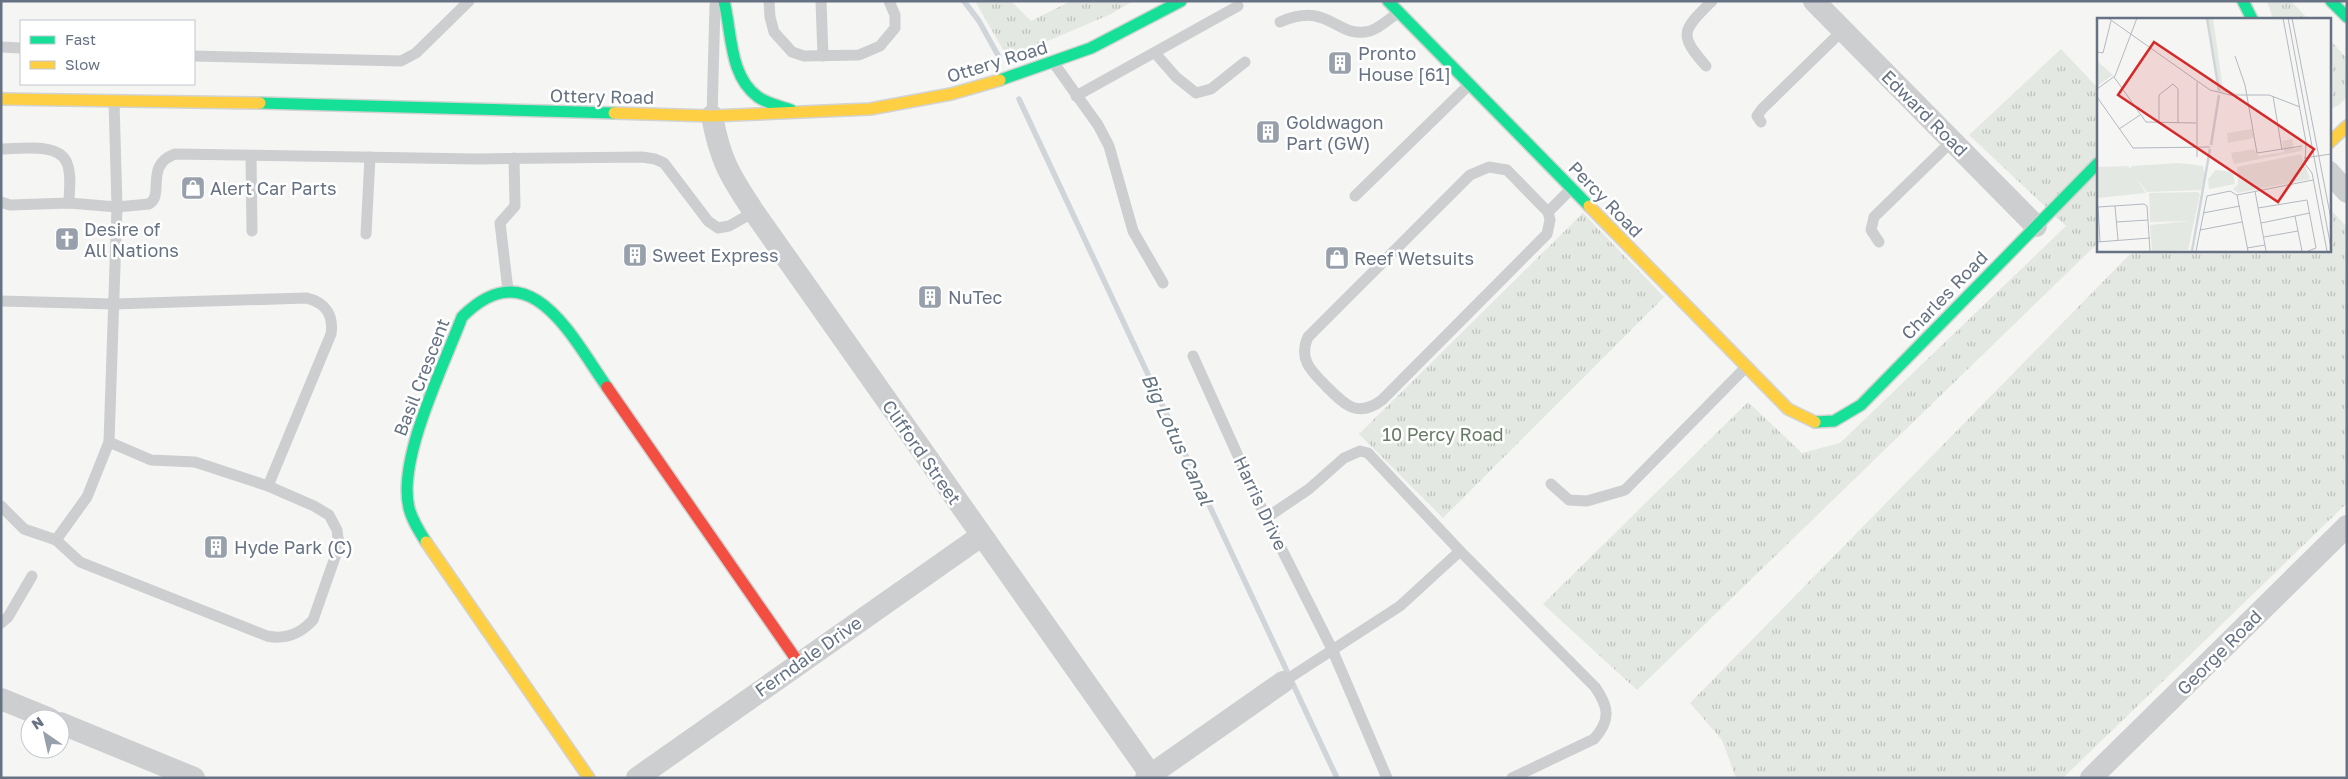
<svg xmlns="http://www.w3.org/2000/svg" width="2348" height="779" font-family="'Golos Text',sans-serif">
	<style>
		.grass { fill: url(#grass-tufts) }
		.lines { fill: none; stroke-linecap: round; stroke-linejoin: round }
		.stream { stroke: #cfd5d9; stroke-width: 5.5 }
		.fast-casing { stroke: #d2d3d3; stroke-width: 14 }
		.slow-casing { stroke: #d2d3d3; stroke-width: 14 }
		.jam-casing { stroke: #d2d3d3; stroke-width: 14 }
		.lane { stroke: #cdcecf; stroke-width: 11 }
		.street { stroke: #cdcecf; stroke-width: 22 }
		.fast { stroke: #16e098; stroke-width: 11 }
		.slow { stroke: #ffcf43; stroke-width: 11 }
		.jam { stroke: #f24e42; stroke-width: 11 }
		.labels { text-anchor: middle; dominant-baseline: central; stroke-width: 5; stroke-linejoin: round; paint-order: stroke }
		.poi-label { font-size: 18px; fill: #667283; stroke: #fff; text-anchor: start }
		.street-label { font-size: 18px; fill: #667283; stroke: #fff }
		.park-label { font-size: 18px; fill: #667a64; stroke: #fff }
		.water-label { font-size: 19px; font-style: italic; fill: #62737f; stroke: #fff }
		.inset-river { fill: none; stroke: #cfd5d9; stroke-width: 2.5 }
		.inset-road { fill: none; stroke: #b3b9c0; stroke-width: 1 }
		.view { fill: #d62828; fill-opacity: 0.15; stroke: #d62828; stroke-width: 2.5 }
		.inset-edge { fill: none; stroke: #667283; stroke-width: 2.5 }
	</style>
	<defs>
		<pattern id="grass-tufts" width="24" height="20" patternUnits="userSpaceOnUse" patternTransform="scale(1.25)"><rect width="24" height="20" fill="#e4e8e2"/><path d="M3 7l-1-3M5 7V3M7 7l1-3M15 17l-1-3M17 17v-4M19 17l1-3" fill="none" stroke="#bdc0bd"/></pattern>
	</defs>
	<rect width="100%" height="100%" fill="#f5f5f4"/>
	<g class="grass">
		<path d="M975 1H1011L1031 21 1071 1H1133L1111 14 1008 58Z"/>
		<path d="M2267 1H2291L2308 19H2273Z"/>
		<path d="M2329 39 2347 58V95C2344 102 2336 108 2329 109Z"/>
		<path d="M2061 49 2098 88V243L1637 690 1543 604 1748 402 1802 453 1840 443 2066 226 1969 135Z"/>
		<path d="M2329 208 2347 227V503L2063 778H1736L1722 740 1690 703 2134 250H2329Z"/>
		<path d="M1583 213 1664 297 1443 518 1359 434Z"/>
	</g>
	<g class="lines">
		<g class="stream">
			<path d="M964 1 979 21 999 57"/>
			<path d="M1019 99 1337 778"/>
		</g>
		<defs>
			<g id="fast">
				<path d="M724 1C732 33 729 76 758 97 768 104 780 106 791 110"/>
				<path d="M1388 1 1589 206"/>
				<path d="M2243 1 2252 19"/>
				<path d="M2331 1 2347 17"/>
				<path d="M1000 80 1091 48 1181 1"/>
				<path d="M260 103 614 113"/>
				<path d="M1815 422 1834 421 1861 405 2098 163"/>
				<path d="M426 542C419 531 412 520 409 508 397 459 444 365 462 317 530 249 571 336 607 387"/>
			</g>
			<g id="slow">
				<path d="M1 99 260 103"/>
				<path d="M614 113 712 116 870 109 951 94 1000 80"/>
				<path d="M2329 143 2347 126"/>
				<path d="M1589 206 1788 409 1815 422"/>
				<path d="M426 542 589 778"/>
			</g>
			<path id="jam" d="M607 387 798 662"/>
		</defs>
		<use href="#fast" class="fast-casing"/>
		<use href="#slow" class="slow-casing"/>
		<use href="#jam" class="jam-casing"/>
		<g class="lane">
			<path d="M769 1 770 17 774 32 792 52 804 56 859 55 880 46 895 28V15L889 1"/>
			<path d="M821 1 823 56"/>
			<path d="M1280 22C1330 0 1336 40 1370 31 1380 28 1390 18 1399 12"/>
			<path d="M1 47 21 48"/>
			<path d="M1155 53 1176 77 1196 93 1211 89 1245 62"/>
			<path d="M194 56 401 61 416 53 469 1"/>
			<path d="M1053 62 1098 125 1109 146 1133 231 1163 283"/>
			<path d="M1706 66C1678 34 1682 31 1712 1"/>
			<path d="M1076 96 1238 6"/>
			<path d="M712 116 715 5"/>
			<path d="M1761 122 1757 116 1762 109 1843 30"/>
			<path d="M1 149C19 149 59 142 67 163 72 175 69 190 69 203"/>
			<path d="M251 157 252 231"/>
			<path d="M1489 167 1507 170 1548 212 1550 220 1547 234 1382 400C1357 419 1344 404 1326 386 1311 371 1298 359 1308 337L1470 175Z"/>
			<path d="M1355 196 1470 84"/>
			<path d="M1 202 10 205 69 203 117 207 149 204C165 195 144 165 175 154L477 159 642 157 655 159 664 163 708 221 718 228 729 226 754 212"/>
			<path d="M1548 212 1571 189"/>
			<path d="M366 234 370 157"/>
			<path d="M1879 242 1871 230 1874 217 1952 141"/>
			<path d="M508 290 500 223 515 206 514 158"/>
			<path d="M1 301 114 304 306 298C325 302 334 315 331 334L268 486"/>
			<path d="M1193 356 1266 518 1332 649 1387 778"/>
			<path d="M1551 484 1569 500 1587 501 1625 490 1746 367"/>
			<path d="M1 506 24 529 56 540 80 562 267 636C286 640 300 634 313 620L339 546 337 530 329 515 314 506 268 486 195 462 151 460 109 442"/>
			<path d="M1266 518 1309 489 1344 458 1360 451 1368 453 1460 551 1595 687C1609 707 1611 720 1594 739L1512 778"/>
			<path d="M56 540 87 497 109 442 117 207 114 101"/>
			<path d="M1 623 8 617 32 576"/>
			<path d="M1283 682 1400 606 1460 551"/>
		</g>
		<g class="street">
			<path d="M1814 1 2036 226"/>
			<path d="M712 116C720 160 730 176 754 212L1153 778"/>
			<path d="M2329 172 2347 192"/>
			<path d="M1 699 50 719"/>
			<path d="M60 723 194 778"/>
			<path d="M637 778 981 536"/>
			<path d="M1146 778 1283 682"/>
			<path d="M2091 778 2347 526"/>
		</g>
		<use href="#fast" class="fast"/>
		<use href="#slow" class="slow"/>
		<use href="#jam" class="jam"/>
	</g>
	<defs>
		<symbol id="building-square" viewBox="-11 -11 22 22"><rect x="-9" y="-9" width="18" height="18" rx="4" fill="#98a0ab" stroke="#fff"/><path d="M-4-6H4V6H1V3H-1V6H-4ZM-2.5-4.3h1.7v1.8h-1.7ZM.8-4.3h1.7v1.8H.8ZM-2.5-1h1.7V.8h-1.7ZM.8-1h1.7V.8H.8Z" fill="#fff"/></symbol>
		<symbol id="shop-square" viewBox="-11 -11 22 22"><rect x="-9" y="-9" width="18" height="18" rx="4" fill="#98a0ab" stroke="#fff"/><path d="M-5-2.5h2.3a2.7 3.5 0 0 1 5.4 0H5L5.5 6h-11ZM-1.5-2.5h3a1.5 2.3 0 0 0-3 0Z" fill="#fff"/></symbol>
		<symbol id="church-square" viewBox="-11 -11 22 22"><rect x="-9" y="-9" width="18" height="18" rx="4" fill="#98a0ab" stroke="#fff"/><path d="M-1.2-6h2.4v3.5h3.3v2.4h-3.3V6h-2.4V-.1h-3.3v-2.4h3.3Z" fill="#fff"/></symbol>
	</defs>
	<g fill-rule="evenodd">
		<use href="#building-square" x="1326" y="49" width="28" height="28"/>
		<use href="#building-square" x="1254" y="118" width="28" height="28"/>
		<use href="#shop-square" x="179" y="174" width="28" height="28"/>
		<use href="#church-square" x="53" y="225" width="28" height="28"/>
		<use href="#building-square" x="621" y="241" width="28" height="28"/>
		<use href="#shop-square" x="1323" y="244" width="28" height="28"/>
		<use href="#building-square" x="916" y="283" width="28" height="28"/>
		<use href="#building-square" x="202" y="533" width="28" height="28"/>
	</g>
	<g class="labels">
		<g class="poi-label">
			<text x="1358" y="53">Pronto<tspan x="1358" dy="21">House [61]</tspan></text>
			<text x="1286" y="122">Goldwagon<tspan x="1286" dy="21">Part (GW)</tspan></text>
			<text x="210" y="188">Alert Car Parts</text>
			<text x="84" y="229">Desire of<tspan x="84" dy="21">All Nations</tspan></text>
			<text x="652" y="255">Sweet Express</text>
			<text x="1354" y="258">Reef Wetsuits</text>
			<text x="948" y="297">NuTec</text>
			<text x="234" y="547">Hyde Park (C)</text>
		</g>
		<g class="street-label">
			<text transform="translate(997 61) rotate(-17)">Ottery Road</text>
			<text transform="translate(602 96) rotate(1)">Ottery Road</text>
			<text transform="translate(1925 113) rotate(45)">Edward Road</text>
			<text transform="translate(1606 199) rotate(46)">Percy Road</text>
			<text transform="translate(1944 295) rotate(-46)">Charles Road</text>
			<text transform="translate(421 377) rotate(-69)">Basil Crescent</text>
			<text transform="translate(922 452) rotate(55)">Clifford Street</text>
			<text transform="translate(1261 503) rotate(65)">Harris Drive</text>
			<text transform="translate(2219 652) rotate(-45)">George Road</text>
			<text transform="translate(808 656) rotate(-35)">Ferndale Drive</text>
		</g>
		<g class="park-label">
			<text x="1443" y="434">10 Percy Road</text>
		</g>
		<g class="water-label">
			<text transform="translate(1178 439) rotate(65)">Big Lotus Canal</text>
		</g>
	</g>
	<g transform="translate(2097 18)">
		<rect width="234" height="234" fill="#f5f5f4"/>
		<path d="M111 0H116L126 72 144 76 123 74ZM155 111 157 120 131 125 130 115ZM195 121 197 131 206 129 204 133 137 146 134 135 157 131 162 138 187 134 185 123ZM204 136 213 161 141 175 136 171 141 166 140 149ZM31 148 49 175 0 180V149ZM101 174 103 176 91 232 55 233 53 207 93 203 53 204 52 175Z" fill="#e4e8e2"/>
		<path d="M82 145 106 148 108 157 104 172 50 174 32 151 35 148ZM119 152 136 154 138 166 112 171 111 161Z" fill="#e4e8e2"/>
		<path d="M0 43 16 57 0 68Z" fill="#e4e8e2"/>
		<path class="inset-river" d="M110 0 122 73M114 127 122 77M95 233 113 131"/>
		<path class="inset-road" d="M11 0 113 72 133 77H172L203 89M186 0 209 124 208 146 215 155 230 233M191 0 234 230M195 0 234 201M0 34 6 35 14 3M138 38 148 67 160 135 205 128M17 59 49 104 99 105M100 64V139M0 71 18 58 40 0M176 78 185 132M0 79 36 130 113 129M62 106V77L76 66 81 71V105M22 111 43 97M207 140 234 136M158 173 169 233M140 177 216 162M140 177 151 233M18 188 21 222M161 190 210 182 219 230 211 233M106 195 143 188M198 198 205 233M19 204 51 202M164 205 213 195M103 212 145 204M167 219 201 213M0 224 53 220M3 224 1 189 47 186 50 188 53 233M150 230 168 227M99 233 110 178 133 173 140 177"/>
		<path class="view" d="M57 24 217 131 181 184 21 77Z"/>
		<rect width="234" height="234" class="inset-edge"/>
	</g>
	<rect width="2348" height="779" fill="none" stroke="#667283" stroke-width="5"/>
	<rect x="20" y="20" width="175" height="65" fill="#ffffff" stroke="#c2c7cd"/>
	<rect x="30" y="36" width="25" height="8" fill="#16e098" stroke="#c2c7cd"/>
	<text x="65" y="45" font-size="15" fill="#667283">Fast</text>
	<rect x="30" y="61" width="25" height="8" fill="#ffcf43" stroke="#c2c7cd"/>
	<text x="65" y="70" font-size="15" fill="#667283">Slow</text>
	<g transform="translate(45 734) rotate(326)"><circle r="24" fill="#ffffff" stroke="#c2c7cd"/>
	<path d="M0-4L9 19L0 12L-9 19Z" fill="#98a0ab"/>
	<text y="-8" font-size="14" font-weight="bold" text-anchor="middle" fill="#667283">N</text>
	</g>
</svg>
